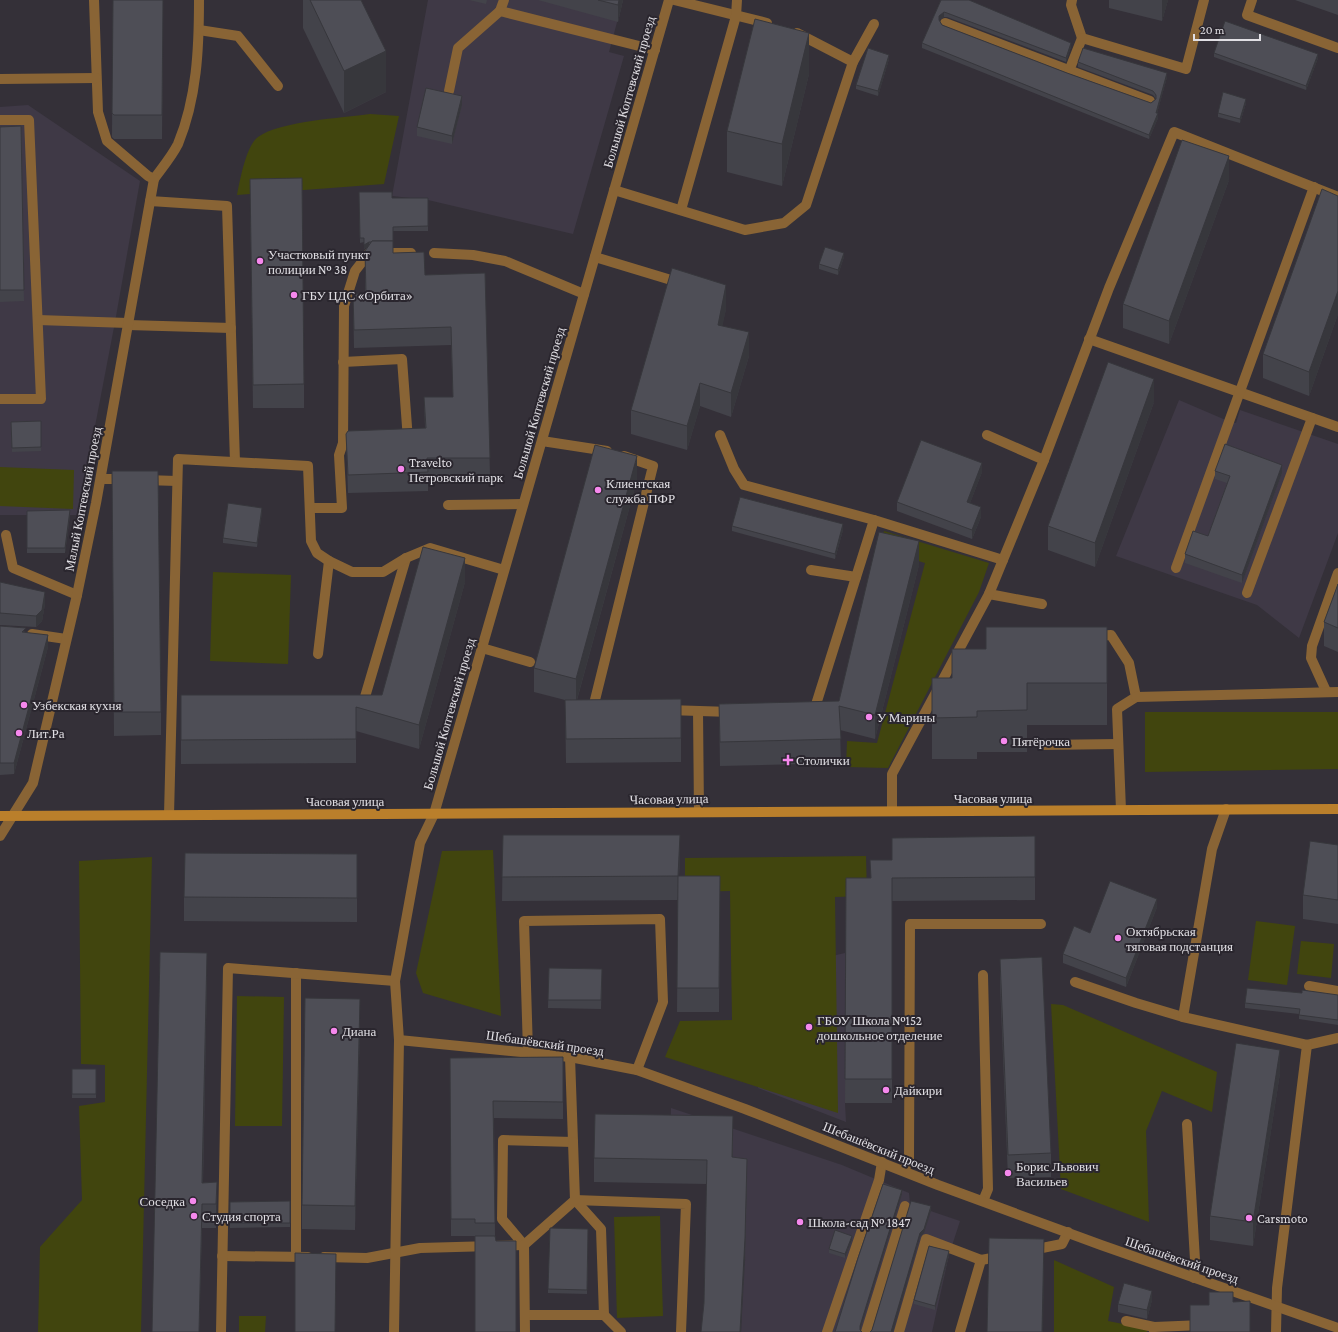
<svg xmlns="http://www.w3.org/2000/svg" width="1338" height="1332" font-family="'Crimson Pro',serif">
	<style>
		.built { fill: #3f3946 }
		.green { fill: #41450e }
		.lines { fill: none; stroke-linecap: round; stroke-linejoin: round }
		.lane { stroke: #896435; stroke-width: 10 }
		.street { stroke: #896435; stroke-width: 10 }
		.secondary { stroke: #ba7f2b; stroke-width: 10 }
		.wall { fill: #43434a }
		.shaded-wall { fill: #37373c }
		.building { fill: #4e4e56; stroke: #37373c }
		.poi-dot { fill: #f688ed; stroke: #2a262e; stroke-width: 1.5 }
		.labels { text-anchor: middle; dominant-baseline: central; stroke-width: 4; stroke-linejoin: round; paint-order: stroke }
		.street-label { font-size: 13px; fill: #e1dfe4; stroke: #2a262e }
		.poi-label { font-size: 13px; fill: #e1dfe4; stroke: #2a262e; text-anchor: start }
	</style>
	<rect width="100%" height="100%" fill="#343038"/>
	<g class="built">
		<path d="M428 0H623L609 52 624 56 573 234 428 200 392 196Z"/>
		<path d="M28 105 140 181 115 322 78 515H0V107Z"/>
		<path d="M1179 400 1228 421 1236 423 1240 410 1338 444V533L1299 638 1257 605 1116 556Z"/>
		<path d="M845 953V1103L846 1122 758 1088 789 966Z"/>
		<path d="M671 1108 842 1165 909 1193 910 1204 960 1221 949 1255 932 1332H741L747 1183 670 1138Z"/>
	</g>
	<g class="green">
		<path d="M370 114 399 116 384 184 237 195C240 180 246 146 258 137 280 121 342 118 370 114Z"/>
		<path d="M0 467 74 470 73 509 0 506Z"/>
		<path d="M884 531 989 563 979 592 888 768 846 767 847 741 877 743 925 563 878 549Z"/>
		<path d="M213 572 291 575 288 664 210 661Z"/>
		<path d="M1145 712H1338V769L1145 772Z"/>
		<path d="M493 850 501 1016 423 993 416 973 442 851Z"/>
		<path d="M866 856 867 896 835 897 838 1113 665 1057 680 1021 732 1020 730 891 685 892V858Z"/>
		<path d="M152 857 141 1332H38L40 1247 82 1200 79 1106 105 1102V1065L81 1064 79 861Z"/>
		<path d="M1256 921 1295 926 1287 985 1248 980Z"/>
		<path d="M1301 941 1334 944 1331 978 1297 974Z"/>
		<path d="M237 996 284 997 282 1126H235Z"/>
		<path d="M1051 1004 1063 1005 1217 1072 1212 1112 1162 1091 1146 1131 1149 1222 1061 1189Z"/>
		<path d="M660 1216 663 1316 617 1318 614 1217Z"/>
		<path d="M1054 1260 1114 1287 1108 1321 1148 1329 1147 1332H1054Z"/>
		<path d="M239 1316H266L265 1332H239Z"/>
	</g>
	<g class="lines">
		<g class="lane">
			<path d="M94 0 98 112 107 141 148 176 154 179C162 168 172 156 178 144 197 98 199 48 199 0"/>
			<path d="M504 0 500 11 655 50"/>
			<path d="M674 0 767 23"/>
			<path d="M1072 0 1071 5 1082 38 1186 69 1204 0"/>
			<path d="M1252 0 1247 15 1338 48"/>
			<path d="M945 23 1150 101"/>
			<path d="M199 30 238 36 278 86"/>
			<path d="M853 62 874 24"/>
			<path d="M1069 71 1082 38"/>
			<path d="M0 79 96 78"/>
			<path d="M449 91 458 48 500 11"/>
			<path d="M0 120H29L41 399H0"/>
			<path d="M614 190 745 230 784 223 806 205 853 62 797 33"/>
			<path d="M150 201 227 206 235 462"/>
			<path d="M681 210 736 16 737 0"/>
			<path d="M434 253 473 255 505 261 584 294"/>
			<path d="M595 257 681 283"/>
			<path d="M38 320 128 323"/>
			<path d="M128 325 231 328"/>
			<path d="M1089 339 1338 427"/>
			<path d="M343 362 402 359 408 440H405"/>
			<path d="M720 435 734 469 744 485 874 520 1003 560"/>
			<path d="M987 435 1044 460"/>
			<path d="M542 441 607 451"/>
			<path d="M101 479H125"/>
			<path d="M145 480 177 481"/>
			<path d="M448 505 523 504"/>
			<path d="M310 508H342L339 455 343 443 344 306 355 271 369 253H411"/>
			<path d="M6 535 13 568 77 595"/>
			<path d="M1176 568 1314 187"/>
			<path d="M811 570 856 577"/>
			<path d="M1247 593 1312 418"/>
			<path d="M989 594 1042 604"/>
			<path d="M32 634 66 639"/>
			<path d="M1094 636 1111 635 1129 663 1136 697 1117 709 1121 810"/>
			<path d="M482 648 530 662"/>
			<path d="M318 654 329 561"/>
			<path d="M1326 691 1311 658 1312 646 1338 573"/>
			<path d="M1136 697 1338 692"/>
			<path d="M362 707 406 558"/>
			<path d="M598 708H593L653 466 624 456"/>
			<path d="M668 710 731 712"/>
			<path d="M698 711 699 812"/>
			<path d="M813 714 874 520"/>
			<path d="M1042 745 1118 744"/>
			<path d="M892 811V774L989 594 1044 460 1109 288 1174 132 1338 197"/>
			<path d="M169 815 178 459 308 466 311 541 317 553 329 561 352 572H383L406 558 430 548 504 570"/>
			<path d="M296 973V1256"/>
			<path d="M983 975 988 1189 983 1201"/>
			<path d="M1075 982 1136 1003 1183 1017 1307 1045 1338 1038"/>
			<path d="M1309 986 1338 991"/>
			<path d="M1183 1017 1212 849 1226 809"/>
			<path d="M528 1051 524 921 660 919 663 1002 637 1070"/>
			<path d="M1187 1124 1195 1260 1194 1278"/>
			<path d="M904 1171 909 1159 910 924H1041"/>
			<path d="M575 1200 686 1204 681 1332"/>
			<path d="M575 1200 601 1229 604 1315"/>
			<path d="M1032 1250 1062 1244 1068 1232"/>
			<path d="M222 1256 308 1257"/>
			<path d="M324 1257 367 1258 420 1248 524 1245 502 1219 503 1140 573 1142 570 1057"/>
			<path d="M525 1315H604L621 1332"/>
			<path d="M1126 1321 1154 1327"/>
			<path d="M221 1332 228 968 395 981"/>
			<path d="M525 1332 524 1245 575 1200 573 1142"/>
			<path d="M827 1332 879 1180 882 1162"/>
			<path d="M866 1332 905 1206"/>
			<path d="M899 1332 926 1239 981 1260"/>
			<path d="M960 1332 981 1260 1003 1256"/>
			<path d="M1154 1332V1327L1203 1325"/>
			<path d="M1276 1332 1277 1288 1307 1045"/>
		</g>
		<g class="street">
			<path d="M0 836 33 783 77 595 96 503 154 179"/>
			<path d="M399 1040 570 1057 637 1070 745 1109 938 1185 1101 1245 1338 1328"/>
			<path d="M394 1332 399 1040 395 981 420 843 434 814 669 0"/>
		</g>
		<path class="secondary" d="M0 816 1338 809"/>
	</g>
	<g class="wall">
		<path d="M113 0H163L162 139H114L112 137Z"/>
		<path d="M303 0H361L386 92 344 113 303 28Z"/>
		<path d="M469 0H487L486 4Z"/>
		<path d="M538 0H623L618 22Z"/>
		<path d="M941 0 1071 47 1066 62 947 17H944L939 20 942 25 1067 73 1151 103 1156 99 1153 95 1078 67V62L1167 77 1157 113 1158 118 1149 139 922 48V43Z"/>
		<path d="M1109 0H1168L1162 21 1109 8Z"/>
		<path d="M1295 0H1338V15Z"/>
		<path d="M1214 53 1318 58 1306 90 1214 57Z"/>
		<path d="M889 59 878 96 856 89V85Z"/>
		<path d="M809 74 782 186 727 172V131Z"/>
		<path d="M1246 103 1240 123 1218 117V113Z"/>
		<path d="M462 105 452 144 417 136V127Z"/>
		<path d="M21 126 24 301 0 302V127Z"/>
		<path d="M250 179 304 384V408H253Z"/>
		<path d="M1229 180 1169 344 1123 328V304Z"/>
		<path d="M359 192 392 198H428V231H393V253L425 275 485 273 490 476 428 477V491L348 493 346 434 425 428 424 397H453L451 345 354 348 353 294H365V251L367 247 364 249V242L360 243Z"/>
		<path d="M1338 196V314L1309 396 1263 378V354Z"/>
		<path d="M844 257 838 275 819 269V264Z"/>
		<path d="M726 309 722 326 749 356 731 417 700 406 687 450 631 434V410Z"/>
		<path d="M1154 402 1095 567 1048 550V526Z"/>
		<path d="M41 421V451L12 452 11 422Z"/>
		<path d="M112 471 161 712V735L114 736Z"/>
		<path d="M1215 471 1282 473 1242 583 1185 563V554L1208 536 1227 483 1215 479Z"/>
		<path d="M982 472 970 503 981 517 972 539 897 511V502Z"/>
		<path d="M637 480 577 700 681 738V762L566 763 565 700 534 692V668Z"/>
		<path d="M27 511 70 515 65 553H27Z"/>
		<path d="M262 512 257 547 223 543V538Z"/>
		<path d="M732 526 843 530 835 559 732 531Z"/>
		<path d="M919 565 875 739 840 730 841 763 720 766 719 704 839 701Z"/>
		<path d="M0 582 45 604 42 621 36 627 0 625Z"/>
		<path d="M465 582 419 749 356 731V763L181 764V695H382Z"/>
		<path d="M1338 584V652L1324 646V622Z"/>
		<path d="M0 626 26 632 48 647 14 774 0 775Z"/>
		<path d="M1107 627V725H1027V752H977V759H932V678H952L986 649Z"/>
		<path d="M503 835 680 859 679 876H720L719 1012H677L678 900 502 901Z"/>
		<path d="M1035 836V900L892 901V1103H845L846 878H870L892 860Z"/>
		<path d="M1338 845V924L1303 919V895Z"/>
		<path d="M357 878V922L184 921V897Z"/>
		<path d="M1157 907 1126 987 1063 963V954L1090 933Z"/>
		<path d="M1000 959 1051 1153V1177L1008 1178 1000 983Z"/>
		<path d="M549 968 602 969 601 1009 548 1008Z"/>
		<path d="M207 977 203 1183 217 1182 216 1228H202L199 1332H152Z"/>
		<path d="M1338 995V1025L1299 1019V1014L1245 1008V1003Z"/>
		<path d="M360 1023 355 1230 302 1229V1205Z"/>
		<path d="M563 1057V1119L494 1118 495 1236 475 1332V1236H451L450 1058Z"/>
		<rect x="72" y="1069" width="24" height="29"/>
		<path d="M1280 1073 1253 1246 1210 1240V1216Z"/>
		<path d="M733 1140V1157L747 1183 745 1262 704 1303 707 1184 594 1182V1158Z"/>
		<path d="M290 1201V1227L230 1228V1202Z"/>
		<path d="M588 1229 587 1294 548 1293V1289Z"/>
		<path d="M852 1240 845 1258 829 1253V1249Z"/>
		<path d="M949 1255 935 1310 914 1304V1300Z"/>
		<path d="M1152 1300 1147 1319 1118 1312V1304Z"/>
	</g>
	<g class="shaded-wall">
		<path d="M619 0H623L618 22V5Z"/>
		<path d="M1162 0H1168L1162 21Z"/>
		<path d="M944 12V17L939 20V24V16Z"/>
		<path d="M809 33V74L782 186V144Z"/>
		<path d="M1071 43V47L1066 62V58Z"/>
		<path d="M386 51V92L344 113V71Z"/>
		<path d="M1318 54V58L1306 90V86Z"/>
		<path d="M889 55V59L878 96V91Z"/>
		<path d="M1167 73V77L1156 117V113Z"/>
		<path d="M462 96V105L452 144V136Z"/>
		<path d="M1246 99V103L1240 123V119Z"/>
		<path d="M1158 113V118L1149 139V135Z"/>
		<path d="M1229 156V180L1169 344V321Z"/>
		<path d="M369 242V246L364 249V245Z"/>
		<path d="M844 253V257L838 275V270Z"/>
		<path d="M726 285V309L718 349V325Z"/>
		<path d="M1338 291V314L1309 396V372Z"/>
		<path d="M749 332V356L731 417V393Z"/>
		<path d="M1154 379V402L1095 567V543Z"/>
		<path d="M700 383V406L687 450V426Z"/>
		<path d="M637 456V480L576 703V679Z"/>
		<path d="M982 463V472L967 511V502Z"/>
		<path d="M1282 465V473L1242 583V575Z"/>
		<path d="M981 507V517L972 539V530Z"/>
		<path d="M262 508V512L257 547V543Z"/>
		<path d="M70 510V515L65 553V548Z"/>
		<path d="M843 524V530L835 559V554Z"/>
		<path d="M919 541V565L875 739V715Z"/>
		<path d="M465 558V582L419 749V725Z"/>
		<path d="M45 592V604L42 621 36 627V616Z"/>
		<path d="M48 635V647L14 774V763Z"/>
		<path d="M680 835V859L678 900V876Z"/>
		<path d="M1157 899V907L1126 987V978Z"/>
		<path d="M207 953V977L202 1206V1183Z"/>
		<path d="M360 999V1023L355 1230V1206Z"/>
		<path d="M1280 1050V1073L1253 1246V1222Z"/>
		<path d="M733 1116V1140L732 1181V1157Z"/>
		<path d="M747 1159 745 1262 741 1332H740Z"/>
		<path d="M217 1182V1206L216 1228V1204Z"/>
		<path d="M902 1190V1194L860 1330V1326Z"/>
		<path d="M931 1206V1211L924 1233 920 1237 893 1332H891L920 1233Z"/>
		<path d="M852 1236V1240L845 1258V1254Z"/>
		<path d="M1044 1239V1281L1043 1332H1042Z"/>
		<path d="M949 1251V1255L935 1310V1306Z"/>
		<path d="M1152 1291V1300L1147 1319V1310Z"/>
	</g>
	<g class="building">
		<path d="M113 0H163L162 115H114L112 113Z"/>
		<path d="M310 0H361L386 51 344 71Z"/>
		<path d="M598 0H619L618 5Z"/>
		<path d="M941 0H969L1071 43 1066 58 947 13 944 12 939 16V20L942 25 1067 73 1151 103 1156 99V95L1153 91 1078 62 1083 48 1167 73 1156 113H1158L1149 135 922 43Z"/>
		<path d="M755 19 809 33 782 144 727 131Z"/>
		<path d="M1225 21 1318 54 1306 86 1214 53Z"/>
		<path d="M868 48 889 55 878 91 856 85Z"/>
		<path d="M426 88 462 96 452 136 417 127Z"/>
		<path d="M1223 92 1246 99 1240 119 1218 113Z"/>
		<path d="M21 126 24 290H0V127Z"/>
		<path d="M1182 140 1229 156 1169 321 1123 304Z"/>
		<path d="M302 178 304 384 253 385 250 179Z"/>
		<path d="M1322 189 1338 196V291L1309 372 1263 354Z"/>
		<path d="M359 192H392V198H428V226L393 227V241H372L371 242H369L364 245V238H360Z"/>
		<path d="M372 241H393V253L424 252 425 275 485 273 490 458H427L428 472 348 475 346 434 348 431 426 428 424 397H453L451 327 354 330 353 294H366L365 251Z"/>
		<path d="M825 247 844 253 838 270 819 264Z"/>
		<path d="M672 268 726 285 718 325 749 332 731 393 700 383 687 426 631 410Z"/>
		<path d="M1108 362 1154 379 1095 543 1048 526Z"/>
		<path d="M41 421V447L12 448 11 422Z"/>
		<path d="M921 440 982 463 967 502 981 507 972 530 897 502Z"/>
		<path d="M1225 444 1282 465 1242 575 1185 554 1193 531 1208 536 1230 476 1215 471Z"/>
		<path d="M595 445 637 456 576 679 534 668Z"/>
		<path d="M112 471H158L161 712H114Z"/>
		<path d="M740 497 843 524 835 554 732 526Z"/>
		<path d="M228 503 262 508 257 543 223 538Z"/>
		<path d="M70 510 65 548H27V511Z"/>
		<path d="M879 532 919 541 875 715 839 706 841 739 720 742 719 704 839 701Z"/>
		<path d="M423 547 465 558 419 725 356 707V739L181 740V695H382Z"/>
		<path d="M0 582 45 592 42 610 36 616 0 613Z"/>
		<path d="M1338 584V628L1324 622Z"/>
		<path d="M0 626 26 628 22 632 48 635 14 763H0Z"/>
		<path d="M986 627H1107V683H1027V710L977 711V717L932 718V678H952V649H986Z"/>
		<path d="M681 699V738L566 739 565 700Z"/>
		<path d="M503 835H680L678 876 502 877Z"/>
		<path d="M1035 836V877L892 878V1079H845L846 878H871L870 860H892V838Z"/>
		<path d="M1310 841 1338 845V900L1303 895Z"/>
		<path d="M185 853 357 854V898L184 897Z"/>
		<path d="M678 876H720L719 988H677Z"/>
		<path d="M1110 881 1157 899 1126 978 1063 954 1074 926 1090 933Z"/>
		<path d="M160 952 207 953 202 1183 217 1182 216 1204H202L199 1332H152Z"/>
		<path d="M1042 957 1051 1153 1008 1155 1000 959Z"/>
		<path d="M549 968 602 969 601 1000H548Z"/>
		<path d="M1247 988 1302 993V990L1338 995V1020L1299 1015 1300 1009 1245 1003Z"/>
		<path d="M305 998 360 999 355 1206 302 1205Z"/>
		<path d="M1236 1043 1280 1050 1253 1222 1210 1216Z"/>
		<path d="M563 1057V1102L493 1101 495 1223H475V1219H451L450 1058Z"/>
		<rect x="72" y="1069" width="24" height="25"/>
		<path d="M595 1114 733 1116 732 1157 747 1159 745 1238 740 1332H701L704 1303 707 1160 594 1158Z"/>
		<path d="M883 1184 902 1190 860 1326V1330L862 1332H835L858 1258Z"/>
		<path d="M290 1201V1223H230V1202Z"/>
		<path d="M911 1201 931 1206 924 1229 920 1233 891 1332H870L872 1330Z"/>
		<path d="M550 1228 588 1229 587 1290 548 1289Z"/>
		<path d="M835 1230 852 1236 845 1254 829 1249Z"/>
		<path d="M475 1236H495L496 1241H516V1332H475Z"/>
		<path d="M989 1238 1044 1239 1042 1332H987Z"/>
		<path d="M929 1246 949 1251 935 1306 914 1300Z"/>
		<path d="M295 1253 336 1254 335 1332H295Z"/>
		<path d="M1124 1283 1152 1291 1147 1310 1118 1304Z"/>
		<path d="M1209 1292H1233V1302L1250 1301V1332H1190V1305H1209Z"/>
	</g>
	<g class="poi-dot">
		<circle cx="260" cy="261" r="4"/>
		<circle cx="294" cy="295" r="4"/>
		<circle cx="401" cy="469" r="4"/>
		<circle cx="598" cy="490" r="4"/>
		<circle cx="24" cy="705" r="4"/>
		<circle cx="869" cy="717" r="4"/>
		<circle cx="19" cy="733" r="4"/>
		<circle cx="1004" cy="741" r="4"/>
		<path d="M786 754h4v4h4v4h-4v4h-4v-4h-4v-4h4z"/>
		<circle cx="1118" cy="938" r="4"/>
		<circle cx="809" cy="1027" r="4"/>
		<circle cx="334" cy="1031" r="4"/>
		<circle cx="886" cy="1090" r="4"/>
		<circle cx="1008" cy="1173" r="4"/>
		<circle cx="193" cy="1201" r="4"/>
		<circle cx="194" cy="1216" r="4"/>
		<circle cx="1249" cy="1218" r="4"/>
		<circle cx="800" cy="1222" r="4"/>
	</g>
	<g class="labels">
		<g class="street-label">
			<text transform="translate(629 92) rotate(-74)">Большой Коптевский проезд</text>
			<text transform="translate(539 403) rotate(-74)">Большой Коптевский проезд</text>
			<text transform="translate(83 499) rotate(-79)">Малый Коптевский проезд</text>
			<text transform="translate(449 714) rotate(-74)">Большой Коптевский проезд</text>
			<text x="993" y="798">Часовая улица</text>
			<text transform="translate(669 799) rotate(-1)">Часовая улица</text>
			<text x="345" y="801">Часовая улица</text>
			<text transform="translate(545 1043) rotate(8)">Шебашёвский проезд</text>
			<text transform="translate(879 1148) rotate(22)">Шебашёвский проезд</text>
			<text transform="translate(1182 1260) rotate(19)">Шебашёвский проезд</text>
		</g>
		<g class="poi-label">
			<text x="268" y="254">Участковый пункт<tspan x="268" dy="15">полиции № 38</tspan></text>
			<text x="302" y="295">ГБУ ЦДС «Орбита»</text>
			<text x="409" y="462">Travelto<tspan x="409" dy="15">Петровский парк</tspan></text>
			<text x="606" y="483">Клиентская<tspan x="606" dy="15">служба ПФР</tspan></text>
			<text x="32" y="705">Узбекская кухня</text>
			<text x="877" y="717">У Марины</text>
			<text x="27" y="733">Лит.Ра</text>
			<text x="1012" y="741">Пятёрочка</text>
			<text x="796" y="760">Столички</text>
			<text x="1126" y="931">Октябрьская<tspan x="1126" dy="15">тяговая подстанция</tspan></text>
			<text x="817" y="1020">ГБОУ Школа №152<tspan x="817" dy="15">дошкольное отделение</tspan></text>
			<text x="342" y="1031">Диана</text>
			<text x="894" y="1090">Дайкири</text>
			<text x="1016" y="1166">Борис Львович<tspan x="1016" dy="15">Васильев</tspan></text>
			<text x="185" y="1201" text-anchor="end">Соседка</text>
			<text x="202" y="1216">Студия спорта</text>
			<text x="1257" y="1218">Carsmoto</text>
			<text x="808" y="1222">Школа-сад № 1847</text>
		</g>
	</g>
	<path d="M1194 34v6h66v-6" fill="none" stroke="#e1dfe4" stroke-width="2"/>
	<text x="1200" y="34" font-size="12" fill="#e1dfe4" stroke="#2a262e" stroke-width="3" paint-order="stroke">20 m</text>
</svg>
